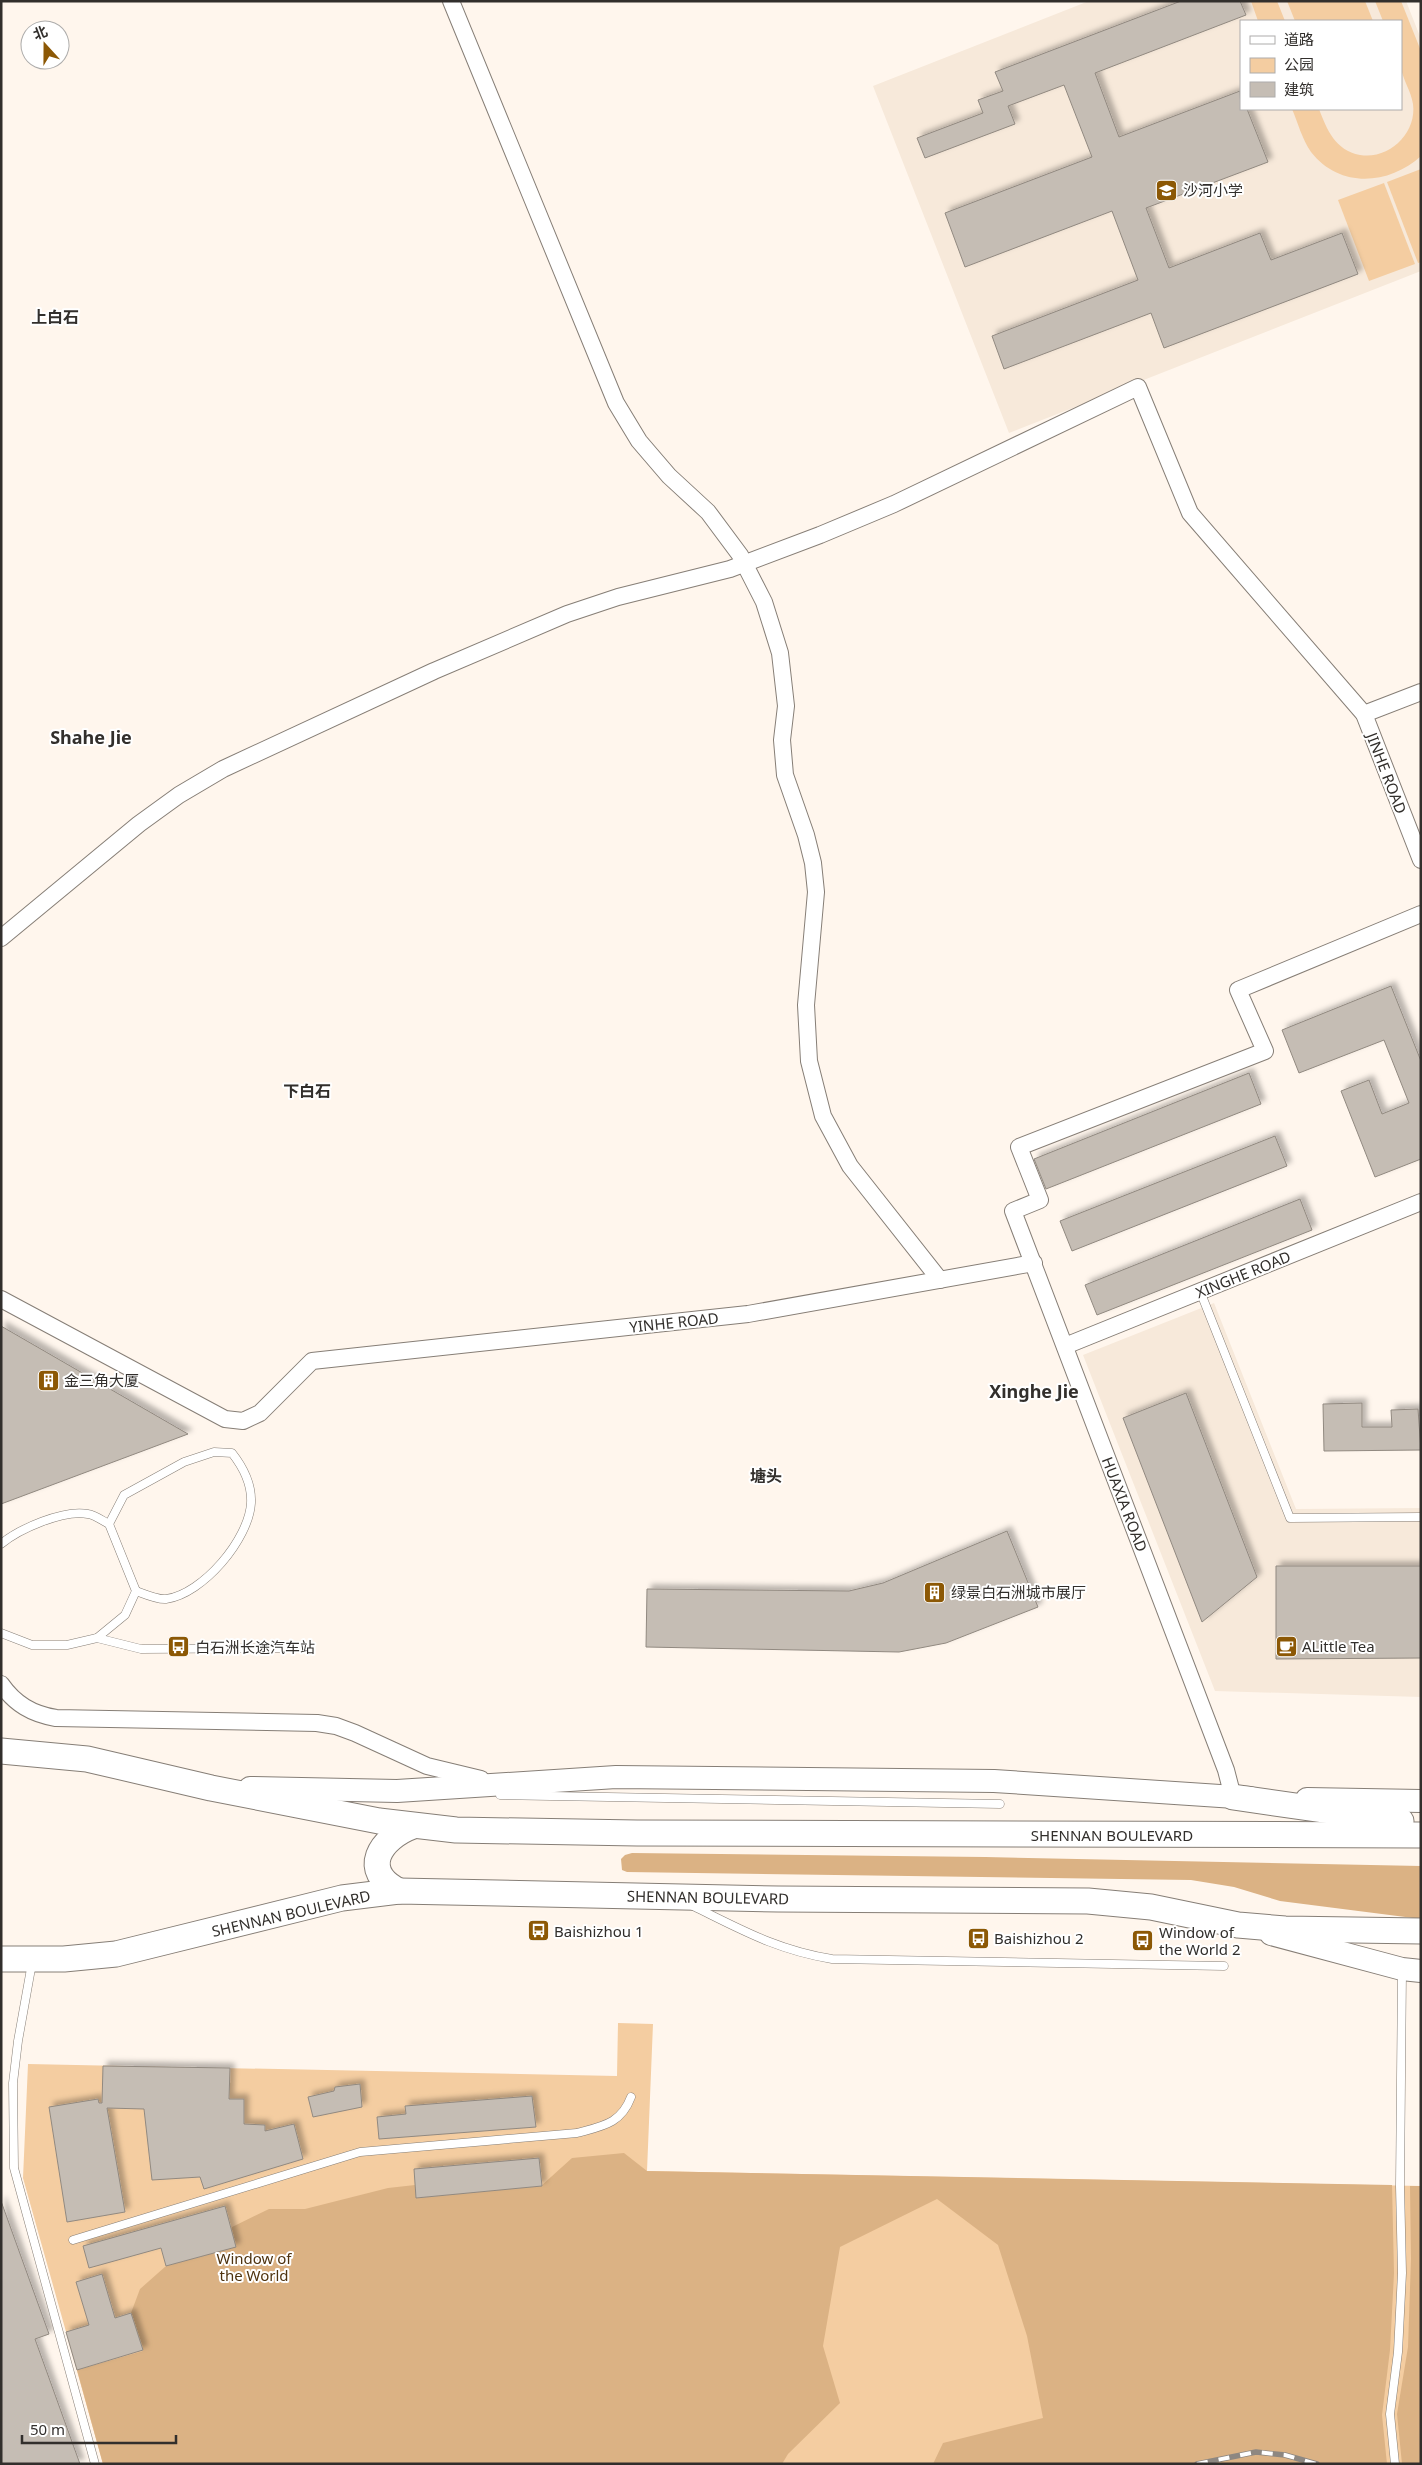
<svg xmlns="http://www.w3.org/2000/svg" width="1422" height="2465" font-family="'Noto Sans','Noto Sans SC',sans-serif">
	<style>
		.built { fill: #f7e9da; fill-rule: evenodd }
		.green { fill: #f4cda1 }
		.forest { fill: #dbb284 }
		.building { fill: #c5bdb4; stroke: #918980; filter: url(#shadow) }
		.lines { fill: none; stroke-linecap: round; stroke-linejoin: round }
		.service-casing { stroke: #867e76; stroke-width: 9 }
		.minor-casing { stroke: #867e76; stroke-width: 18 }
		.secondary-casing { stroke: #867e76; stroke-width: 24 }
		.primary-casing { stroke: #867e76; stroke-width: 27 }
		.service { stroke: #fff; stroke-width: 8 }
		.minor { stroke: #fff; stroke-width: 16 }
		.secondary { stroke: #fff; stroke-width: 22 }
		.primary { stroke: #fff; stroke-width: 25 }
		.rail-casing { stroke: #8d8781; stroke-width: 5.5 }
		.rail { stroke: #fff; stroke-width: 4; stroke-dasharray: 11; stroke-linecap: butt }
		.labels { text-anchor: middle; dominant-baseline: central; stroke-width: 4; stroke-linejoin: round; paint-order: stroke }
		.poi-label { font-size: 15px; fill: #322f2c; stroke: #fff; text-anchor: start }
		.street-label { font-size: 15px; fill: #322f2c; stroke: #fff }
		.park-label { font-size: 15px; fill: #4e320e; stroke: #fff }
		.neighbourhood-label { font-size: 16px; font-weight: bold; fill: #322f2c; stroke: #fff }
		.quarter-label { font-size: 18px; font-weight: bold; fill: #322f2c; stroke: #fff }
	</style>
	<defs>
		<filter id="shadow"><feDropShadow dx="4.5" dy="-4.5" stdDeviation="2.5" flood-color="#0004"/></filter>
	</defs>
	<rect width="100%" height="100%" fill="#fff6ed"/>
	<g class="built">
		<path d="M1089 1H1406L1421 39V271L1009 433 873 86ZM1241 21H1401V109H1241Z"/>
		<path d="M1214 1303 1296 1509 1421 1508V1697L1215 1691 1083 1355Z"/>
	</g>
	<g class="green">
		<path d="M1251 1H1277L1285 21H1258Z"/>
		<path d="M1287 1H1365L1373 21H1295Z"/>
		<path d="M1375 1H1401L1421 51V156C1389 185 1340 189 1311 152 1302 139 1298 123 1292 109H1319C1327 130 1335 150 1360 155 1389 160 1417 133 1413 104 1411 91 1403 80 1401 68 1398 53 1401 36 1401 21H1383Z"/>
		<path d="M1421 169V262L1418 263 1387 182Z"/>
		<path d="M1384 183 1415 264 1369 281 1338 200Z"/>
		<path d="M618 2023 653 2024 647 2171 1421 2186V2464H103L23 2178 28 2064 617 2076Z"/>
	</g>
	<g class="forest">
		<path d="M632 1853 985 1857 1421 1866V1919L1280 1901 1234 1887 1191 1880 627 1872 622 1870 621 1859 625 1855Z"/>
		<path d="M624 2153 647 2171 1392 2185 1394 2273 1390 2350 1382 2415 1387 2464H933L943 2443 1043 2418 1027 2336 998 2245 937 2199 840 2247 823 2346 840 2403 788 2454 782 2464H103L77 2370 143 2351 131 2313 140 2289 166 2266 235 2247 230 2228 269 2209H305L388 2188 415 2185 417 2198 541 2186 572 2158Z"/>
		<path d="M1410 2186H1421V2464H1402L1397 2414 1408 2347 1411 2259Z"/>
	</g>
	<g class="building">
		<path d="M1181 1H1240L1246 15 1095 73 1119 137 1240 91 1241 109H1247L1268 162 1146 208 1169 268 1260 233 1271 260 1342 233 1358 274 1164 348 1151 313 1004 369 992 336 1138 280 1112 211 965 267 945 213 1092 157 1064 85 1008 106 1015 124 925 158 917 138 983 113 978 100 1003 91 995 72Z"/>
		<path d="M1391 986 1421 1061V1159L1375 1177 1341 1091 1369 1080 1382 1114 1409 1103 1384 1040 1299 1073 1282 1030Z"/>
		<path d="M1249 1073 1261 1104 1046 1189 1034 1159Z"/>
		<path d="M1275 1136 1287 1166 1072 1251 1060 1221Z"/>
		<path d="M1300 1199 1312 1230 1097 1315 1085 1285Z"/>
		<path d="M1 1326 188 1434 1 1504Z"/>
		<path d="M1186 1393 1257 1577 1202 1622 1123 1418Z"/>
		<path d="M1362 1403V1427H1392L1391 1410 1418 1409 1421 1450 1324 1451 1323 1404Z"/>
		<path d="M1007 1531 1038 1607 946 1643 899 1652 646 1647 647 1589 849 1591 883 1583Z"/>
		<path d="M1276 1566H1421V1658L1276 1659Z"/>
		<path d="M103 2066 230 2068 229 2099H244V2124L265 2125V2131L294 2124 303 2159 204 2189 200 2177 152 2180 144 2109 107 2108 125 2212 67 2222 49 2107 98 2099 99 2103H102Z"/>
		<path d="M360 2084 362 2107 313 2117 308 2097 334 2091 335 2087Z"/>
		<path d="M532 2096 536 2127 379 2139 377 2117 406 2114 405 2106Z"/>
		<path d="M539 2158 542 2186 416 2198 414 2169Z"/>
		<path d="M1 2201 49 2334 35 2339 80 2464H1Z"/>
		<path d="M225 2206 236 2247 166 2266 161 2248 89 2268 83 2246Z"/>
		<path d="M102 2274 115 2318 131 2313 143 2350 77 2370 66 2332 89 2325 76 2282Z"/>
	</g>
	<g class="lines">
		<defs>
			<g id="service">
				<path d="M1200 1291 1290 1518 1421 1517"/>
				<path d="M109 1524 124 1495 184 1462 214 1452 232 1453C243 1467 252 1484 251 1503 249 1539 203 1594 166 1599 158 1600 144 1594 136 1591"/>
				<path d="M1 1544C19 1529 64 1509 88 1514 95 1515 103 1521 109 1524L136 1591 125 1615 97 1638 67 1645H32L1 1633"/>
				<path d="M97 1638 141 1649 283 1648"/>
				<path d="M500 1795 1000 1804"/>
				<path d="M693 1906C742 1930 777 1950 832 1959L1224 1966"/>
				<path d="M32 1963 18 2041 13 2083 14 2168 95 2464"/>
				<path d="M73 2240 360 2152 577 2133C602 2126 621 2124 631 2097"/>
				<path d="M1395 2464 1390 2414 1398 2352 1402 2273 1400 2186 1402 1971"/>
			</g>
			<g id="minor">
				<path d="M451 1 616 403 639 441 669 476 708 512 740 555 764 602 780 653 786 706 782 740 785 775 806 835 813 863 816 892 806 1005 809 1061 823 1116 850 1166 940 1280"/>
				<path d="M1364 714 1421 692"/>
				<path d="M1 938 139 824 179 795 223 769 434 671 567 614 618 597 730 569 820 535 894 504 1138 387 1190 513 1364 714 1421 860"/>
				<path d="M1 1299 225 1419 243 1421 260 1413 312 1361 748 1314 1034 1263"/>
				<path d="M1065 1346 1421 1202"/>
				<path d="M1 1684C15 1704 32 1714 56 1718L317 1723 336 1726 355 1733 427 1766 481 1779"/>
				<path d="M1233 1797 1226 1770 1013 1211 1040 1200 1019 1147 1265 1051 1238 990 1421 914"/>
			</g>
			<g id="secondary">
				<path d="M250 1788 397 1791 616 1777 994 1781 1250 1798"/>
				<path d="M1307 1799 1421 1801"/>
				<path d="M1271 1934 1402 1969 1421 1971"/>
			</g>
			<g id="primary">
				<path d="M1 1751 87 1759 211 1788 379 1821 456 1830 637 1833 1421 1835"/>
				<path d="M1233 1797 1401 1821"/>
				<path d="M399 1891C359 1871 380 1838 413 1826"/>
				<path d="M1 1959H64L116 1954 342 1898 399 1891 778 1899 1088 1901 1151 1907 1238 1925 1285 1929 1421 1931"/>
			</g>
		</defs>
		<use href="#service" class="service-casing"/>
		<use href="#minor" class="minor-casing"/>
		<use href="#secondary" class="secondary-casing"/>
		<use href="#primary" class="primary-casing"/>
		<use href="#service" class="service"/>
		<use href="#minor" class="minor"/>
		<use href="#secondary" class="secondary"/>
		<use href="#primary" class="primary"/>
		<defs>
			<path id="rail" d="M1197 2464 1256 2452 1285 2455 1317 2464"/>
		</defs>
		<use href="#rail" class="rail-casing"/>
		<use href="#rail" class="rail"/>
	</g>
	<defs>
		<symbol id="school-square" viewBox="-11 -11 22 22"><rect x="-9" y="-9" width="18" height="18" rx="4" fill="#8c5805" stroke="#fff"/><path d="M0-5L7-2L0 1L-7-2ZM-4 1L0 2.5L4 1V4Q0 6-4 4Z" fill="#fff"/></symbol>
		<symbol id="building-square" viewBox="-11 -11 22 22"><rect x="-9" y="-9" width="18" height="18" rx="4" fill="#8c5805" stroke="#fff"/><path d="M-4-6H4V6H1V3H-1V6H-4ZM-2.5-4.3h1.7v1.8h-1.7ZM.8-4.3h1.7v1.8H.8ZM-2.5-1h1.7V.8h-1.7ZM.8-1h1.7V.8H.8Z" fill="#fff"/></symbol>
		<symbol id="cafe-square" viewBox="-11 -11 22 22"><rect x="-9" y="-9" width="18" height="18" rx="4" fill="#8c5805" stroke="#fff"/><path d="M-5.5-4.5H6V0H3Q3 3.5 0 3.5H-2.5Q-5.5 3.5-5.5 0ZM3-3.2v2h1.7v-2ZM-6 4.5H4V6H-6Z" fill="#fff"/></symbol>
		<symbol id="bus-square" viewBox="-11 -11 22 22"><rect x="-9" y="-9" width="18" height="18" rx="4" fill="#8c5805" stroke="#fff"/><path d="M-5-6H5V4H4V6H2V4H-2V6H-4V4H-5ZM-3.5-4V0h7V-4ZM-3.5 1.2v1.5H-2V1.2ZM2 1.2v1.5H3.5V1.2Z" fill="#fff"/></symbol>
	</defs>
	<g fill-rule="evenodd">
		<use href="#school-square" x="1154" y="178" width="25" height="25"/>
		<use href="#building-square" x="36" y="1368" width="25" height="25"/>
		<use href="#building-square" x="922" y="1580" width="25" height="25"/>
		<use href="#cafe-square" x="1274" y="1634" width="25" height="25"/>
		<use href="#bus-square" x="166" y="1634" width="25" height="25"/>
		<use href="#bus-square" x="526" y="1918" width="25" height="25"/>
		<use href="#bus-square" x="966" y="1926" width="25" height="25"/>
		<use href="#bus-square" x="1130" y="1928" width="25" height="25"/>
	</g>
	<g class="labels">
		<g class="poi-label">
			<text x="1183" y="190">沙河小学</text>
			<text x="64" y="1380">金三角大厦</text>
			<text x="951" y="1592">绿景白石洲城市展厅</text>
			<text x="1302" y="1646">ALittle Tea</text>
			<text x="195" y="1647">白石洲长途汽车站</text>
			<text x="554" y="1931">Baishizhou 1</text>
			<text x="1159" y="1932">Window of<tspan x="1159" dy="17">the World 2</tspan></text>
			<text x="994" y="1938">Baishizhou 2</text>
		</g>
		<g class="street-label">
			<text transform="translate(1387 773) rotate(69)">JINHE ROAD</text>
			<text transform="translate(1243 1274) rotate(-22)">XINGHE ROAD</text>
			<text transform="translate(674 1322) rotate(-6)">YINHE ROAD</text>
			<text transform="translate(1125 1504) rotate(69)">HUAXIA ROAD</text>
			<text x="1112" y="1835">SHENNAN BOULEVARD</text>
			<text transform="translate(708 1897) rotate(1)">SHENNAN BOULEVARD</text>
			<text transform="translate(291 1913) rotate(-13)">SHENNAN BOULEVARD</text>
		</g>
		<g class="park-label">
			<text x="254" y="2258">Window of<tspan x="254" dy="17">the World</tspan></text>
		</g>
		<g class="neighbourhood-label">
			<text x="55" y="317">上白石</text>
			<text x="307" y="1091">下白石</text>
			<text x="766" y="1476">塘头</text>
		</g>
		<g class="quarter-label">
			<text x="91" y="737">Shahe Jie</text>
			<text x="1034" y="1391">Xinghe Jie</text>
		</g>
	</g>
	<rect width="1422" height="2465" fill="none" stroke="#322f2c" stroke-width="5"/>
	<rect x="1240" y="20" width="162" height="90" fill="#ffffff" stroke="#adacab"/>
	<rect x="1250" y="36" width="25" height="8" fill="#ffffff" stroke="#adacab"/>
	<text x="1284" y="45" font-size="15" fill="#322f2c">道路</text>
	<rect x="1250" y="58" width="25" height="15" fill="#f4cda1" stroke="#adacab"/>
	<text x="1284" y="70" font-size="15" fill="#322f2c">公园</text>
	<rect x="1250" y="82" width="25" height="15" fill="#c5bdb4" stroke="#adacab"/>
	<text x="1284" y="95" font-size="15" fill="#322f2c">建筑</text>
	<g transform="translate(45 45) rotate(339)"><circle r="24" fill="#ffffff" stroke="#adacab"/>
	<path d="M0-4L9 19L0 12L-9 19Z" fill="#8c5805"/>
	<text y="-8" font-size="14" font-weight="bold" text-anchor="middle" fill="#322f2c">北</text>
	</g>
	<path d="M22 2435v8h154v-8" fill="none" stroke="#322f2c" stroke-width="2.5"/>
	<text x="30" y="2435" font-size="15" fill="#322f2c" stroke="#ffffff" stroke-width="4" paint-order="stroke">50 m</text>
</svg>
